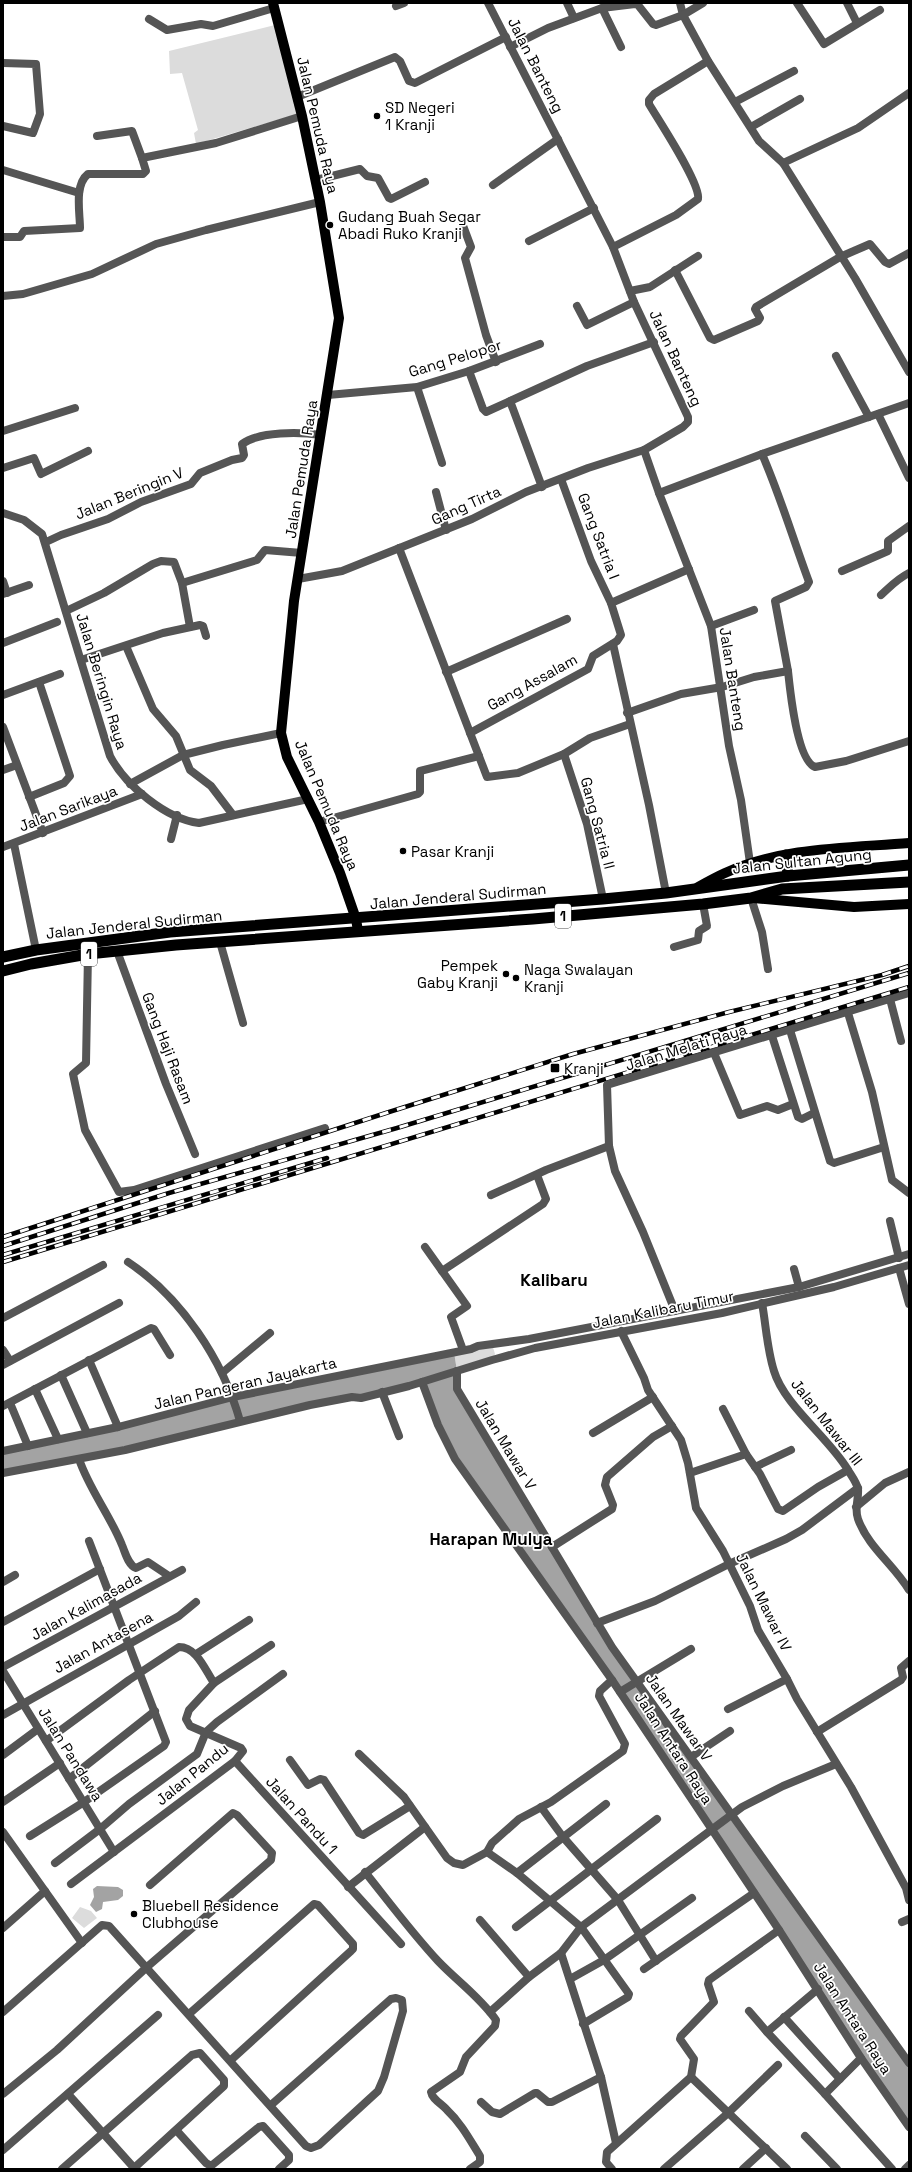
<svg xmlns="http://www.w3.org/2000/svg" width="912" height="2172" font-family="'Space Grotesk',sans-serif">
	<style>
		.green { fill: #dcdcdc }
		.water { fill: #a3a3a3 }
		.lines { fill: none; stroke-linecap: round; stroke-linejoin: round }
		.minor { stroke: #555; stroke-width: 8 }
		.tertiary { stroke: #555; stroke-width: 8 }
		.primary { stroke: #000; stroke-width: 10 }
		.trunk { stroke: #000; stroke-width: 11 }
		.rail-casing { stroke: #000; stroke-width: 4.5 }
		.rail { stroke: #fff; stroke-width: 3; stroke-dasharray: 9; stroke-linecap: butt }
		.poi-dot { fill: #000; stroke: #fff; stroke-width: 1.5 }
		.labels { text-anchor: middle; dominant-baseline: central; stroke-width: 3.5; stroke-linejoin: round; paint-order: stroke }
		.shield { fill: #fff; stroke: #4c4c4c; stroke-width: 1 }
		.shield-label { font-size: 14px; font-weight: bold; fill: #000 }
		.street-label { font-size: 15px; fill: #000; stroke: #fff }
		.poi-label { font-size: 15px; fill: #000; stroke: #fff; text-anchor: start }
		.quarter-label { font-size: 17px; font-weight: bold; fill: #000; stroke: #fff }
	</style>
	<rect width="100%" height="100%" fill="#fff"/>
	<g class="green">
		<path d="M275 25 298 114 196 144 194 133 198 130 182 73 170 74 169 51Z"/>
		<path d="M492 1344 495 1354 492 1360 457 1371 454 1352Z"/>
		<path d="M80 1907 91 1911 97 1918 84 1928 72 1918Z"/>
	</g>
	<g class="water">
		<path d="M454 1352 457 1371V1390L597 1623 909 2063V2127L711 1830 455 1459 422 1382 3 1473V1451L233 1397Z"/>
		<path d="M97 1886 118 1887 123 1890V1896L118 1900 103 1902 102 1909 96 1912 90 1905 94 1897 93 1889Z"/>
	</g>
	<g class="lines">
		<g class="minor">
			<path d="M488 3 613 247 634 302 688 417V422L683 427 644 450 659 493 711 626 729 746 741 800 750 863"/>
			<path d="M567 3 574 18"/>
			<path d="M680 3 683 15 708 61 759 141 783 163 855 278 909 372"/>
			<path d="M797 3 824 44 880 10"/>
			<path d="M847 3 857 23"/>
			<path d="M396 6 404 3"/>
			<path d="M602 8 621 47"/>
			<path d="M149 19 167 30 201 24 213 26 274 8"/>
			<path d="M510 47 548 28 602 8 635 4 638 5 653 24 656 25 683 15 703 3"/>
			<path d="M3 63 36 64 40 114 33 133 3 126"/>
			<path d="M297 97 395 57 400 61 409 81 415 83 506 37"/>
			<path d="M735 102 794 71"/>
			<path d="M751 127 800 99"/>
			<path d="M97 136 132 131 142 158"/>
			<path d="M783 163 858 128 909 93"/>
			<path d="M3 170 79 193"/>
			<path d="M316 180 360 169 367 176 378 178 389 198 391 199 425 182"/>
			<path d="M493 185 558 139"/>
			<path d="M462 223 471 247 465 258 486 335 496 362"/>
			<path d="M3 237H20L24 231 80 228C80 213 74 185 88 174H143L146 171 142 158 216 143 302 116"/>
			<path d="M529 241 594 208"/>
			<path d="M613 247 676 215 698 199C701 184 659 121 649 104V100L654 94 708 61"/>
			<path d="M675 270 710 338 714 340 758 321 760 318 755 309 756 307 840 257 870 244 885 262 889 264 909 253"/>
			<path d="M630 291 650 287 698 256"/>
			<path d="M3 296 23 294 92 274 156 244 206 230 320 202"/>
			<path d="M577 306 587 325 634 302"/>
			<path d="M836 356 869 417"/>
			<path d="M469 371 483 409 486 412 587 366 654 342"/>
			<path d="M417 387 442 463"/>
			<path d="M328 395 417 387 469 371 540 344"/>
			<path d="M510 401 542 487"/>
			<path d="M878 414 909 478"/>
			<path d="M3 431 75 408"/>
			<path d="M762 454C780 495 793 539 809 582L806 587 775 601 788 671"/>
			<path d="M3 468 34 458 41 474 88 451"/>
			<path d="M561 479 591 561 611 603"/>
			<path d="M436 492 446 530"/>
			<path d="M659 493 762 454 909 403"/>
			<path d="M3 513 24 520 42 534 110 756C125 785 166 819 199 823L308 799"/>
			<path d="M46 542 61 535 108 519 141 502 191 484 200 473 232 460 242 458 244 455 242 444C260 431 300 432 321 435"/>
			<path d="M399 548 487 777 518 773 564 754 590 738 630 724"/>
			<path d="M842 571 888 551V541L909 526"/>
			<path d="M298 579 342 571 472 519 526 492 588 468 644 450"/>
			<path d="M3 581 7 593"/>
			<path d="M182 583 257 560 265 550 302 553"/>
			<path d="M3 594 29 585"/>
			<path d="M881 595C891 586 897 579 909 573"/>
			<path d="M66 611 104 593 153 564 161 561 174 562 182 583 190 627"/>
			<path d="M711 626 754 610"/>
			<path d="M3 643 57 622"/>
			<path d="M613 644 649 805 666 893"/>
			<path d="M126 646 153 709 176 736 190 770 211 786 233 815"/>
			<path d="M81 660 163 633 200 625 203 626 206 636"/>
			<path d="M446 672 567 619"/>
			<path d="M3 695 60 674"/>
			<path d="M627 713 681 694 722 687 754 677 788 671C790 690 797 760 815 767L846 761 909 741"/>
			<path d="M3 727 43 833"/>
			<path d="M470 733 588 669 593 656 617 641 621 635 611 603 689 569"/>
			<path d="M564 754 587 824 603 899"/>
			<path d="M3 770 17 765"/>
			<path d="M130 784 183 755 223 745 281 733"/>
			<path d="M29 797 64 783 70 776 39 682"/>
			<path d="M319 822 418 794 420 792V771L479 756"/>
			<path d="M171 839 177 815"/>
			<path d="M14 844 36 950"/>
			<path d="M3 847 142 794"/>
			<path d="M751 898 762 932 768 969"/>
			<path d="M220 942 243 1023"/>
			<path d="M674 947 698 940 699 931 707 926 703 904"/>
			<path d="M117 951 166 1084 195 1154"/>
			<path d="M88 954 86 1063 73 1074 85 1130 119 1192 134 1190 325 1128"/>
			<path d="M890 999 901 1041"/>
			<path d="M848 1013 872 1092 892 1180 909 1193"/>
			<path d="M790 1030 830 1161 834 1163 884 1147"/>
			<path d="M772 1036 798 1117 802 1119 814 1113"/>
			<path d="M714 1053 740 1115 767 1106 778 1110 793 1104"/>
			<path d="M491 1195 546 1170 609 1146"/>
			<path d="M890 1221 899 1258"/>
			<path d="M425 1247 467 1306 451 1317 463 1350"/>
			<path d="M128 1262C181 1297 223 1360 240 1421"/>
			<path d="M899 1268 909 1304"/>
			<path d="M794 1269 799 1287"/>
			<path d="M442 1271 543 1204 546 1199 537 1175"/>
			<path d="M762 1303C766 1325 767 1349 774 1371 784 1405 829 1438 848 1470 851 1475 857 1483 858 1489 859 1499 854 1508 858 1519 868 1547 894 1565 909 1590"/>
			<path d="M675 1311 643 1232 615 1171 609 1146 607 1085 909 993"/>
			<path d="M3 1318 103 1265"/>
			<path d="M621 1331 644 1378 648 1390 681 1440 688 1463 696 1508 723 1551 750 1606 758 1630 787 1679 797 1699 851 1787 906 1888 909 1900"/>
			<path d="M3 1350 10 1361"/>
			<path d="M89 1360 118 1427"/>
			<path d="M3 1365 119 1303"/>
			<path d="M457 1371V1389L612 1647 909 2063"/>
			<path d="M222 1373 270 1333"/>
			<path d="M61 1375 87 1433"/>
			<path d="M35 1389 58 1439"/>
			<path d="M382 1392 399 1436"/>
			<path d="M10 1403 28 1446"/>
			<path d="M3 1406 151 1328 154 1329 170 1355"/>
			<path d="M723 1409 746 1454"/>
			<path d="M593 1433 653 1397"/>
			<path d="M79 1459C89 1489 110 1515 122 1545 125 1552 128 1565 136 1568L148 1562 169 1576"/>
			<path d="M755 1467 791 1450"/>
			<path d="M690 1473 746 1454 760 1474 778 1509 783 1511 818 1487 848 1470"/>
			<path d="M856 1507 885 1483 909 1472"/>
			<path d="M552 1547 612 1509 613 1505 605 1485 607 1477 653 1437 672 1426"/>
			<path d="M3 1582 15 1575"/>
			<path d="M3 1622 100 1569"/>
			<path d="M597 1623 655 1601 729 1564 786 1539 802 1530 858 1488"/>
			<path d="M196 1654 249 1620"/>
			<path d="M3 1667 182 1570"/>
			<path d="M3 1671 114 1852"/>
			<path d="M620 1692 691 1649"/>
			<path d="M728 1709 787 1679"/>
			<path d="M3 1715 179 1616 196 1602"/>
			<path d="M817 1732 901 1680 903 1677 901 1668 909 1661"/>
			<path d="M46 1741 129 1680 179 1647C197 1647 205 1670 214 1683"/>
			<path d="M359 1754 404 1797 447 1858 454 1863 463 1865 487 1852 492 1843 519 1819 551 1802 623 1751 625 1744 599 1696 600 1691 612 1680"/>
			<path d="M3 1755 38 1729"/>
			<path d="M691 1757 730 1731"/>
			<path d="M290 1760 308 1785 320 1779 324 1780 359 1833 363 1835 410 1806"/>
			<path d="M235 1761 401 1944"/>
			<path d="M69 1779 155 1711"/>
			<path d="M3 1802 60 1763"/>
			<path d="M541 1807 563 1837 618 1900 656 1961"/>
			<path d="M3 1832 82 1943"/>
			<path d="M30 1836 84 1802 164 1746 166 1742 89 1541"/>
			<path d="M487 1852 517 1873 581 1927 629 1994 628 1997 583 2024"/>
			<path d="M55 1863 100 1829 129 1804 197 1754 206 1732 217 1722 283 1674"/>
			<path d="M365 1872C389 1902 412 1933 438 1961 457 1981 480 1997 496 2020L495 2026 466 2057 460 2072 431 2092C432 2099 442 2104 447 2110 461 2123 470 2140 480 2156V2162L470 2169"/>
			<path d="M517 1873 606 1804"/>
			<path d="M71 1884 235 1761 243 1751 241 1748 190 1726 186 1719 189 1710 214 1683 271 1645"/>
			<path d="M348 1887 425 1827"/>
			<path d="M480 1920 529 1977"/>
			<path d="M902 1922 909 1919"/>
			<path d="M516 1927 657 1819"/>
			<path d="M3 1928 45 1891"/>
			<path d="M561 1953 601 2077 616 2143"/>
			<path d="M644 1969 754 1893"/>
			<path d="M570 1979 604 1960 692 1898"/>
			<path d="M749 2011 767 2032 818 1989"/>
			<path d="M3 2012 102 1925 109 1926 306 2146 311 2148 319 2145 378 2091 384 2077 403 2011 402 2000 396 1998 391 1999 271 2105"/>
			<path d="M490 2012 529 1977 561 1953 581 1927 742 1807 783 1786 836 1764"/>
			<path d="M189 2014 314 1904 318 1905 353 1944V1949L351 1951 231 2060"/>
			<path d="M784 2017 840 2079"/>
			<path d="M767 2032 825 2094"/>
			<path d="M861 2058 825 2094 892 2169"/>
			<path d="M691 2077 787 2169"/>
			<path d="M3 2094 57 2050 147 1967 271 1860 272 1853 237 1815 233 1813 150 1885"/>
			<path d="M68 2094 135 2169"/>
			<path d="M481 2102 492 2112 500 2114 535 2093H537L548 2102H552L601 2077"/>
			<path d="M177 2131 206 2163 211 2166 259 2127 263 2126 289 2155V2160L279 2169"/>
			<path d="M805 2136 837 2169"/>
			<path d="M3 2150 158 2015"/>
			<path d="M62 2169 192 2055 200 2053 224 2080V2086L133 2169"/>
			<path d="M612 2169 606 2162 607 2152 691 2077 694 2059 680 2039 681 2036 714 2002 708 1984 709 1980 779 1930"/>
			<path d="M664 2169 727 2114 778 2065"/>
			<path d="M743 2169 766 2148"/>
			<path d="M905 2169 909 2165"/>
		</g>
		<g class="tertiary">
			<path d="M422 1382 438 1425 455 1459 612 1680 779 1930 861 2058 909 2127"/>
			<path d="M3 1451 118 1427 233 1397 471 1349 478 1346 529 1339 799 1287 909 1254"/>
			<path d="M3 1473 125 1450 310 1405 352 1397 361 1398 409 1386 492 1360 535 1348 722 1313 834 1287 909 1265"/>
		</g>
		<g class="primary">
			<path d="M273 3 302 116 320 202 339 318 294 601 281 733 287 757 319 822 340 873 356 919 358 931"/>
			<path d="M698 887C707 882 716 877 725 873 782 847 848 848 909 843"/>
			<path d="M753 898 854 907 909 904"/>
		</g>
		<g class="trunk">
			<path d="M786 855 788 876"/>
			<path d="M3 957 36 950 170 932 603 899 666 893 788 876 909 865"/>
			<path d="M3 971 31 964 88 954 176 945 533 919 703 904 751 898 782 889 909 882"/>
		</g>
		<defs>
			<g id="rail">
				<path d="M3 1237 389 1112 573 1054 729 1012 882 975 909 966"/>
				<path d="M3 1246 169 1193 397 1128 909 973"/>
				<path d="M3 1255 327 1158"/>
				<path d="M3 1262 909 987"/>
			</g>
		</defs>
		<use href="#rail" class="rail-casing"/>
		<use href="#rail" class="rail"/>
	</g>
	<g class="poi-dot">
		<circle cx="377" cy="116" r="4"/>
		<circle cx="330" cy="225" r="4"/>
		<circle cx="403" cy="851" r="4"/>
		<circle cx="506" cy="974" r="4"/>
		<circle cx="516" cy="978" r="4"/>
		<rect x="550" y="1063" width="10" height="10" rx="2"/>
		<circle cx="134" cy="1914" r="4"/>
	</g>
	<g class="labels">
		<g class="shield">
			<rect x="555" y="904" width="16" height="24" rx="3"/>
			<rect x="81" y="942" width="16" height="24" rx="3"/>
		</g>
		<g class="shield-label">
			<text x="563" y="916">1</text>
			<text x="89" y="954">1</text>
		</g>
		<g class="street-label">
			<text transform="translate(536 65) rotate(63)">Jalan Banteng</text>
			<text transform="translate(318 125) rotate(77)">Jalan Pemuda Raya</text>
			<text transform="translate(455 358) rotate(-17)">Gang Pelopor</text>
			<text transform="translate(676 358) rotate(65)">Jalan Banteng</text>
			<text transform="translate(301 469) rotate(-81)">Jalan Pemuda Raya</text>
			<text transform="translate(129 493) rotate(-22)">Jalan Beringin V</text>
			<text transform="translate(466 505) rotate(-24)">Gang Tirta</text>
			<text transform="translate(599 536) rotate(69)">Gang Satria I</text>
			<text transform="translate(733 679) rotate(81)">Jalan Banteng</text>
			<text transform="translate(102 681) rotate(73)">Jalan Beringin Raya</text>
			<text transform="translate(532 682) rotate(-29)">Gang Assalam</text>
			<text transform="translate(327 805) rotate(67)">Jalan Pemuda Raya</text>
			<text transform="translate(68 808) rotate(-21)">Jalan Sarikaya</text>
			<text transform="translate(598 823) rotate(75)">Gang Satria II</text>
			<text transform="translate(802 861) rotate(-6)">Jalan Sultan Agung</text>
			<text transform="translate(458 896) rotate(-5)">Jalan Jenderal Sudirman</text>
			<text transform="translate(134 924) rotate(-6)">Jalan Jenderal Sudirman</text>
			<text transform="translate(686 1047) rotate(-17)">Jalan Melati Raya</text>
			<text transform="translate(168 1048) rotate(69)">Gang Haji Rasam</text>
			<text transform="translate(663 1309) rotate(-11)">Jalan Kalibaru Timur</text>
			<text transform="translate(245 1383) rotate(-13)">Jalan Pangeran Jayakarta</text>
			<text transform="translate(827 1422) rotate(52)">Jalan Mawar III</text>
			<text transform="translate(506 1444) rotate(59)">Jalan Mawar V</text>
			<text transform="translate(764 1602) rotate(64)">Jalan Mawar IV</text>
			<text transform="translate(86 1606) rotate(-29)">Jalan Kalimasada</text>
			<text transform="translate(103 1642) rotate(-29)">Jalan Antasena</text>
			<text transform="translate(679 1717) rotate(55)">Jalan Mawar V</text>
			<text transform="translate(674 1748) rotate(57)">Jalan Antara Raya</text>
			<text transform="translate(71 1754) rotate(58)">Jalan Pandawa</text>
			<text transform="translate(192 1774) rotate(-39)">Jalan Pandu</text>
			<text transform="translate(302 1815) rotate(48)">Jalan Pandu 1</text>
			<text transform="translate(853 2018) rotate(57)">Jalan Antara Raya</text>
		</g>
		<g class="poi-label">
			<text x="385" y="107">SD Negeri<tspan x="385" dy="17">1 Kranji</tspan></text>
			<text x="338" y="216">Gudang Buah Segar<tspan x="338" dy="17">Abadi Ruko Kranji</tspan></text>
			<text x="411" y="851">Pasar Kranji</text>
			<text x="498" y="965" text-anchor="end">Pempek<tspan x="498" dy="17">Gaby Kranji</tspan></text>
			<text x="524" y="969">Naga Swalayan<tspan x="524" dy="17">Kranji</tspan></text>
			<text x="564" y="1068">Kranji</text>
			<text x="142" y="1905">Bluebell Residence<tspan x="142" dy="17">Clubhouse</tspan></text>
		</g>
		<g class="quarter-label">
			<text x="554" y="1280">Kalibaru</text>
			<text x="491" y="1539">Harapan Mulya</text>
		</g>
	</g>
	<rect width="912" height="2172" fill="none" stroke="#000000" stroke-width="8"/>
</svg>
